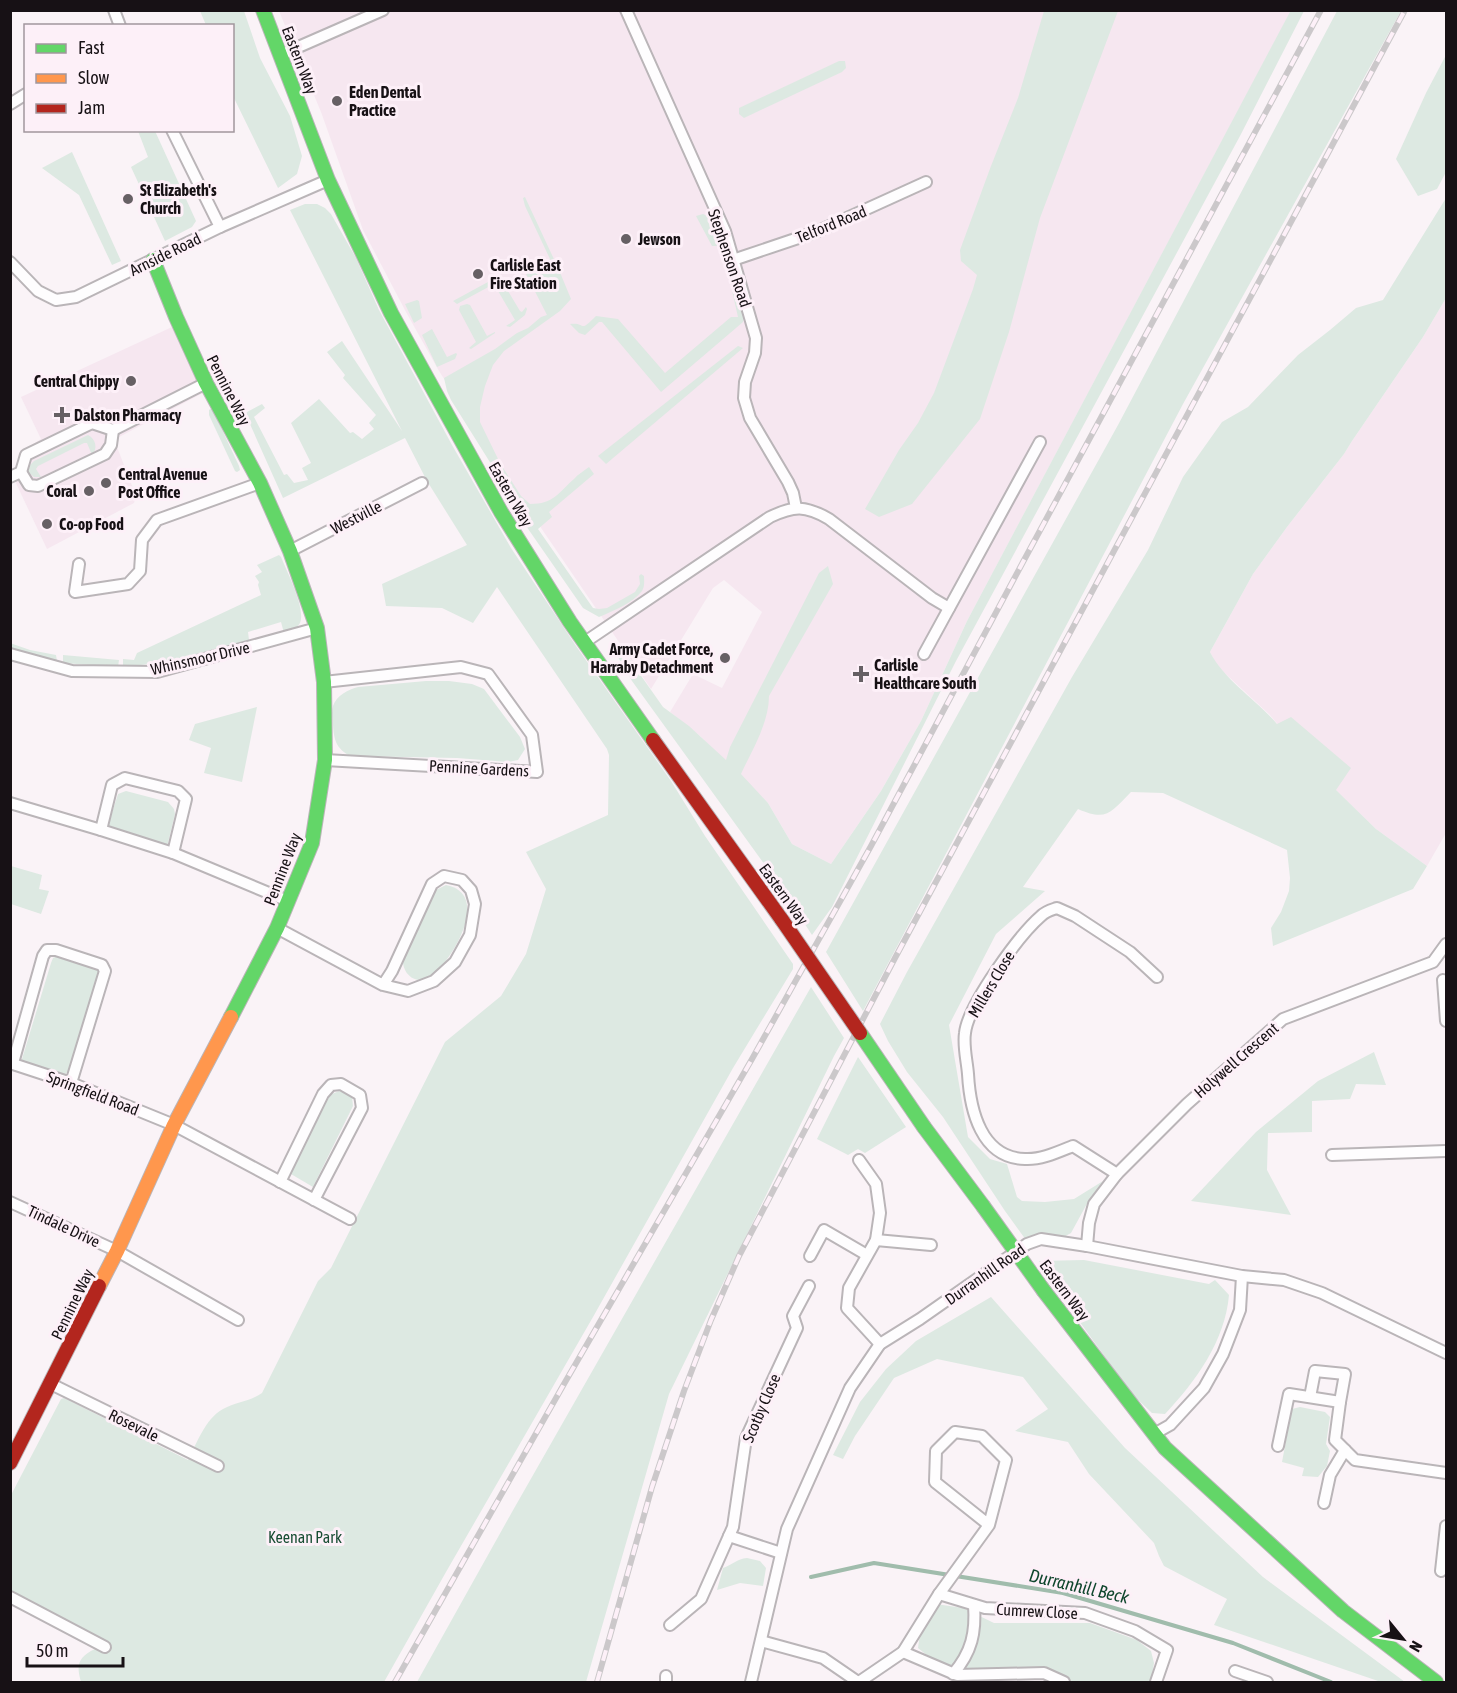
<svg xmlns="http://www.w3.org/2000/svg" width="1457" height="1693" font-family="'Asap Condensed',sans-serif">
	<style>
		.built { fill: #f6e7f0 }
		.green { fill: #dde9e2 }
		.lines { fill: none; stroke-linecap: round; stroke-linejoin: round }
		.stream { stroke: #a0bcac; stroke-width: 4 }
		.street-casing { stroke: #bab5b8; stroke-width: 14 }
		.fast-casing { stroke: #bab5b8; stroke-width: 16 }
		.slow-casing { stroke: #bab5b8; stroke-width: 16 }
		.jam-casing { stroke: #bab5b8; stroke-width: 16 }
		.street { stroke: #fefdfe; stroke-width: 10 }
		.fast { stroke: #63d668; stroke-width: 14 }
		.slow { stroke: #ff974d; stroke-width: 14 }
		.jam { stroke: #b3261e; stroke-width: 14 }
		.rail-casing { stroke: #cbc8ca; stroke-width: 6 }
		.rail { stroke: #fdf0f8; stroke-width: 4; stroke-dasharray: 11; stroke-linecap: butt }
		.fast-bridge-casing { stroke: #bab5b8; stroke-width: 16; stroke-linecap: butt }
		.jam-bridge-casing { stroke: #bab5b8; stroke-width: 16; stroke-linecap: butt }
		.fast-bridge { stroke: #63d668; stroke-width: 14 }
		.jam-bridge { stroke: #b3261e; stroke-width: 14 }
		.poi-dot { fill: #666064; stroke: #fdf0f8; stroke-width: 2 }
		.labels { text-anchor: middle; dominant-baseline: central; stroke-width: 6; stroke-linejoin: round; paint-order: stroke }
		.street-label { font-size: 16px; fill: #171115; stroke: #fdf0f8 }
		.poi-label { font-size: 16px; font-weight: bold; fill: #171115; stroke: #fdf0f8; text-anchor: start }
		.park-label { font-size: 16px; fill: #184d33; stroke: #fdf0f8 }
		.water-label { font-size: 18px; font-style: italic; fill: #10472e; stroke: #fdf0f8 }
	</style>
	<rect width="100%" height="100%" fill="#faf3f7"/>
	<g class="built">
		<path d="M279 11H1291L967 621 921 721 881 791 831 864 792 844 768 803 700 736 670 712 693 674 722 688 762 612 724 580 713 588 651 689 522 500 439 371 406 312 363 230 321 112Z"/>
		<path d="M1446 298V833L1427 866 1376 829 1318 773 1270 715 1217 666 1210 652 1253 574 1287 527 1344 454 1352 441 1423 337Z"/>
		<path d="M172 327 203 393 119 437 117 447 136 496 134 503 47 549 15 481 19 453 41 439 21 397Z"/>
	</g>
	<g class="green">
		<path d="M1291 10 1304 11 1240 136 956 661 832 907 812 935 778 883 632 681 615 652 618 643 663 707 689 726 726 760 730 747 819 573 828 566 833 584 769 696C769 723 752 750 741 774L768 803 792 844 831 864 881 791 921 721 967 621Z"/>
		<path d="M200 11H244L260 58 290 116 302 156 297 174 278 188 233 96 232 26 206 25Z"/>
		<path d="M1044 11H1118L1040 218 1009 332 980 419 912 504 879 517 865 509 899 450 918 423 934 393 973 289 977 275 961 261 960 250 991 166 1018 98Z"/>
		<path d="M1337 11H1401L1183 404 863 1011 826 952 1118 425Z"/>
		<path d="M1446 55V172L1437 189 1418 196 1396 159 1426 93Z"/>
		<path d="M839 61H845L846 68 842 72 744 118 739 114V108Z"/>
		<path d="M138 131H155L196 221 192 227 165 241 131 167 148 157Z"/>
		<path d="M72 152 121 261 112 265 79 195 42 168Z"/>
		<path d="M525 197 559 270 571 299 560 311 504 351 493 365 485 386 480 407V422L500 463 521 496 530 504C554 504 558 493 574 479 578 474 584 471 589 467L594 474 549 512 552 517 538 529 593 608 599 609 607 608 635 592 640 584 639 576 641 574 644 576C644 581 645 586 642 591 633 603 613 611 599 617L583 608 524 523 513 499 451 400 447 391 444 378 495 349 517 333 528 328 541 317 547 315 523 268 524 265 530 272 550 259 525 206 523 198Z"/>
		<path d="M1446 198V298L1423 337 1352 441 1344 454 1287 527 1253 574 1210 652C1225 681 1256 699 1277 724L1291 717 1351 768 1336 790 1376 829 1427 866 1413 889 1273 946 1271 928 1281 912 1289 891 1290 878 1287 850 1163 793 1131 792C1111 812 1107 822 1078 809L1023 887 1045 891 996 934 949 1025 968 1137 990 1159 1007 1164 1017 1197 1022 1201 1045 1202 1074 1199 1103 1181 1089 1200 1071 1233 1062 1238 1026 1240 1005 1211 943 1117 907 1072 888 1041 880 1024 907 972 1072 677 1148 550 1183 477 1222 422 1248 407 1298 355 1330 330 1356 308 1383 300Z"/>
		<path d="M305 204H317L325 208 331 214 356 258 379 310 452 445 511 548 576 646 671 781 705 836 793 964V969L733 1068 593 1317 446 1572 384 1682H81C76 1665 78 1657 95 1649L97 1642 11 1598 10 1497 61 1399 64 1398 188 1460C197 1443 205 1419 223 1409 236 1402 249 1402 262 1393L318 1281 331 1268 336 1258 445 1042 501 996 526 954 546 889 526 852 608 815 609 755 607 749 497 587 473 623 442 608 386 606 382 584 467 545 427 481 405 438 283 498 245 413 262 404 265 408 254 417 284 475 287 474 294 483 308 480 302 468 311 463 291 423 319 399 350 433 353 432 362 439 374 429 369 423 376 415 343 378 345 375 327 352 342 341 402 431 290 210Z"/>
		<path d="M703 214 717 221 744 318 743 322 661 392 602 322H599L585 335 579 333 570 324C587 322 578 334 596 316L618 319 665 373 731 317H738L723 251 718 246H712L696 216Z"/>
		<path d="M499 276 520 311 522 312 526 307 527 309 525 315 510 327 506 326 515 320 494 284 457 304 453 301Z"/>
		<path d="M417 300 419 301 422 318 414 323 405 304Z"/>
		<path d="M467 304 470 305 487 336 495 332V333L471 349 469 348 476 342 459 310 460 306Z"/>
		<path d="M432 329 447 357 456 353 457 354 455 359 437 367 422 335Z"/>
		<path d="M738 346 743 348 606 464 598 456Z"/>
		<path d="M212 408 239 466 240 470 237 472 235 471 209 415V410Z"/>
		<path d="M88 435C96 439 98 449 92 455L87 443H84L38 466 36 469 41 477H34L28 472 30 465 34 461Z"/>
		<path d="M279 555 281 557C287 572 306 608 300 623 296 630 290 631 284 633L281 622 248 632 249 640 166 662 123 667V659L134 660 137 653 261 595 258 585 259 582 255 576 262 572 257 565Z"/>
		<path d="M10 643 30 650 56 655 57 661 36 657 11 649Z"/>
		<path d="M63 655 119 660 118 667 63 663Z"/>
		<path d="M426 681H449L472 684 484 689 520 737 525 749 518 760 508 762 457 758 350 756C336 748 334 740 333 725 333 719 331 712 333 706 336 696 349 689 358 687Z"/>
		<path d="M257 707 242 782 204 773 211 748 189 740 195 724Z"/>
		<path d="M126 791 168 802 174 809 175 814 167 847 109 829V822L118 794Z"/>
		<path d="M11 866 42 875 39 889 49 891 41 914 11 904Z"/>
		<path d="M446 885C491 894 454 957 433 975 420 986 405 978 403 963L431 899 436 890Z"/>
		<path d="M57 956 96 969 99 972 100 976 68 1071 63 1077 22 1065V1059L51 963 53 958Z"/>
		<path d="M811 987 844 1038 834 1056 669 1394 586 1682H417L512 1512Z"/>
		<path d="M1374 1052 1386 1085 1356 1084 1350 1099 1312 1101V1132L1268 1133 1267 1170 1291 1215 1191 1201 1256 1132 1318 1081Z"/>
		<path d="M858 1057 906 1127 865 1153 858 1149 848 1155 817 1139Z"/>
		<path d="M339 1091 347 1092 352 1097 353 1106 313 1187 291 1174 327 1100 332 1094Z"/>
		<path d="M1084 1260 1209 1284 1215 1280 1229 1295C1225 1341 1196 1381 1165 1414L1152 1413 1131 1393 1069 1307 1039 1261Z"/>
		<path d="M991 1297 1125 1448 1263 1577 1405 1682H1381L1214 1625 1227 1599 1164 1566 1159 1556 1154 1543 1089 1474 1068 1442 1015 1431 1048 1409 1023 1377 937 1359 894 1378 855 1436 843 1459 833 1455 860 1402 886 1369 916 1341Z"/>
		<path d="M1300 1407 1325 1412 1330 1417 1326 1444 1330 1451 1327 1466 1318 1477 1302 1476 1304 1468 1282 1462 1292 1409Z"/>
		<path d="M747 1558 760 1561 766 1568 763 1586 740 1583 717 1590 723 1568C732 1565 737 1559 747 1558Z"/>
		<path d="M936 1604 963 1608 994 1623H1090L1137 1640 1151 1651 1154 1663 1151 1682H1073L1048 1671 957 1670 935 1662 918 1648 921 1626Z"/>
	</g>
	<g class="lines">
		<path class="stream" d="M811 1577 874 1563 1063 1593 1233 1643 1331 1682"/>
		<defs>
			<g id="street">
				<path d="M114 10 120 26"/>
				<path d="M626 10 725 231 756 338 755 353 745 382 744 398 750 418 788 482 793 493 796 508"/>
				<path d="M280 55 383 10"/>
				<path d="M10 104 26 94"/>
				<path d="M172 130 220 227"/>
				<path d="M733 260 816 232 926 182"/>
				<path d="M10 262 38 291 56 300 76 297 220 227 328 180"/>
				<path d="M21 472 29 485 38 486 105 454 111 445 113 430"/>
				<path d="M10 477 21 472 26 455 92 423 113 430 206 383"/>
				<path d="M290 551 422 483"/>
				<path d="M79 564 75 592 128 584 140 571 142 540 157 520 260 483"/>
				<path d="M585 642 770 517C794 506 805 505 829 519L932 598 949 608"/>
				<path d="M10 654 72 671 157 672 317 628"/>
				<path d="M924 654 1040 442"/>
				<path d="M324 682 461 667 488 674 532 735 537 772 325 760"/>
				<path d="M10 803 101 830 173 853 288 901"/>
				<path d="M101 830 112 785 125 778 178 791 186 799 173 853"/>
				<path d="M277 928 383 985 408 991 434 981 455 962 470 935 475 904 471 890 462 880 444 876 432 884 392 971 383 985"/>
				<path d="M1443 980 1446 1021"/>
				<path d="M10 1063 71 1083 174 1125 350 1219"/>
				<path d="M13 1063 43 956 47 950H56L102 965 105 971 71 1083"/>
				<path d="M1332 1155 1446 1151"/>
				<path d="M859 1160 876 1184 880 1213 876 1240 849 1288 847 1308 880 1344"/>
				<path d="M1117 1174 1073 1146C1058 1152 1041 1160 1025 1159 981 1158 970 1110 968 1074 967 1061 963 1046 965 1033 968 1005 1019 935 1041 916 1046 911 1051 910 1057 908L1075 916 1130 952 1157 977"/>
				<path d="M280 1182 323 1094 331 1085 341 1084 360 1095 362 1108 314 1200"/>
				<path d="M10 1202 117 1251 238 1320"/>
				<path d="M876 1240 931 1245"/>
				<path d="M1087 1246 1089 1223 1094 1204 1117 1174 1187 1104 1283 1019 1433 962 1446 944"/>
				<path d="M810 1256 824 1230 867 1255"/>
				<path d="M51 1384 218 1466"/>
				<path d="M1310 1397 1315 1371 1345 1374 1340 1402"/>
				<path d="M1154 1434 1170 1425 1204 1388 1223 1354 1240 1310 1242 1276"/>
				<path d="M1278 1446 1289 1394 1340 1402 1335 1440 1355 1460 1446 1473"/>
				<path d="M1324 1503 1330 1475 1345 1450"/>
				<path d="M729 1536 781 1553"/>
				<path d="M1441 1571 1446 1526"/>
				<path d="M939 1594 985 1608 1085 1613 1135 1631 1167 1650 1156 1682"/>
				<path d="M10 1597 105 1647"/>
				<path d="M670 1625 701 1599 733 1527 746 1438 797 1328 793 1316 809 1286"/>
				<path d="M761 1641 823 1658 858 1682"/>
				<path d="M903 1652 957 1675 1044 1673 1064 1682"/>
				<path d="M1235 1671 1267 1682"/>
				<path d="M953 1674C972 1652 976 1632 974 1605"/>
				<path d="M666 1682V1676"/>
				<path d="M751 1682 787 1529 850 1388 880 1344 920 1319 1027 1244 1041 1239 1087 1246 1242 1276 1284 1280 1322 1293 1446 1353"/>
				<path d="M859 1682 903 1652 939 1594 989 1525 1006 1460 982 1436 955 1432 936 1451 935 1482 989 1525"/>
			</g>
			<g id="fast">
				<path d="M263 10 328 180 391 313 501 512 570 622 653 740"/>
				<path d="M153 260 176 317 206 383 260 483 290 551 317 628 324 682 325 760 312 843 277 928 231 1017"/>
				<path d="M924 1127 983 1206"/>
				<path d="M1044 1291 1165 1448 1343 1611 1436 1682"/>
			</g>
			<path id="slow" d="M99 1286 117 1251 174 1125 231 1017"/>
			<g id="jam">
				<path d="M653 740 782 920"/>
				<path d="M10 1463 99 1286"/>
			</g>
		</defs>
		<use href="#street" class="street-casing"/>
		<use href="#fast" class="fast-casing"/>
		<use href="#slow" class="slow-casing"/>
		<use href="#jam" class="jam-casing"/>
		<use href="#street" class="street"/>
		<use href="#fast" class="fast"/>
		<use href="#slow" class="slow"/>
		<use href="#jam" class="jam"/>
		<defs>
			<g id="rail">
				<path d="M395 1682 564 1384 752 1059 871 846 1023 562 1321 10"/>
				<path d="M597 1682 652 1487 684 1391 711 1320 739 1256 895 958 1405 10"/>
			</g>
		</defs>
		<use href="#rail" class="rail-casing"/>
		<use href="#rail" class="rail"/>
		<defs>
			<g id="fast-bridge">
				<path d="M860 1033 924 1127"/>
				<path d="M983 1206 1044 1291"/>
			</g>
			<path id="jam-bridge" d="M782 920 860 1033"/>
		</defs>
		<use href="#fast-bridge" class="fast-bridge-casing"/>
		<use href="#jam-bridge" class="jam-bridge-casing"/>
		<use href="#fast-bridge" class="fast-bridge"/>
		<use href="#jam-bridge" class="jam-bridge"/>
	</g>
	<g class="poi-dot">
		<circle cx="337" cy="101" r="6"/>
		<circle cx="128" cy="199" r="6"/>
		<circle cx="626" cy="239" r="6"/>
		<circle cx="478" cy="274" r="6"/>
		<circle cx="131" cy="381" r="6"/>
		<path d="M59 406h6v6h6v6h-6v6h-6v-6h-6v-6h6z"/>
		<circle cx="106" cy="483" r="6"/>
		<circle cx="89" cy="491" r="6"/>
		<circle cx="47" cy="524" r="6"/>
		<circle cx="725" cy="658" r="6"/>
		<path d="M858 665h6v6h6v6h-6v6h-6v-6h-6v-6h6z"/>
	</g>
	<g class="labels">
		<g class="street-label">
			<text transform="translate(300 60) rotate(69)">Eastern Way</text>
			<text transform="translate(831 224) rotate(-22)">Telford Road</text>
			<text transform="translate(165 254) rotate(-26)">Arnside Road</text>
			<text transform="translate(730 258) rotate(71)">Stephenson Road</text>
			<text transform="translate(229 390) rotate(63)">Pennine Way</text>
			<text transform="translate(511 494) rotate(60)">Eastern Way</text>
			<text transform="translate(356 517) rotate(-27)">Westville</text>
			<text transform="translate(200 658) rotate(-13)">Whinsmoor Drive</text>
			<text transform="translate(479 768) rotate(3)">Pennine Gardens</text>
			<text transform="translate(282 869) rotate(-69)">Pennine Way</text>
			<text transform="translate(784 894) rotate(54)">Eastern Way</text>
			<text transform="translate(991 984) rotate(-59)">Millers Close</text>
			<text transform="translate(1236 1060) rotate(-41)">Holywell Crescent</text>
			<text transform="translate(93 1093) rotate(21)">Springfield Road</text>
			<text transform="translate(64 1226) rotate(25)">Tindale Drive</text>
			<text transform="translate(985 1274) rotate(-35)">Durranhill Road</text>
			<text transform="translate(1065 1290) rotate(53)">Eastern Way</text>
			<text transform="translate(72 1304) rotate(-64)">Pennine Way</text>
			<text transform="translate(761 1408) rotate(-67)">Scotby Close</text>
			<text transform="translate(134 1425) rotate(26)">Rosevale</text>
			<text transform="translate(1037 1611) rotate(3)">Cumrew Close</text>
		</g>
		<g class="poi-label">
			<text x="349" y="92">Eden Dental<tspan x="349" dy="18">Practice</tspan></text>
			<text x="140" y="190">St Elizabeth's<tspan x="140" dy="18">Church</tspan></text>
			<text x="638" y="239">Jewson</text>
			<text x="490" y="265">Carlisle East<tspan x="490" dy="18">Fire Station</tspan></text>
			<text x="119" y="381" text-anchor="end">Central Chippy</text>
			<text x="74" y="415">Dalston Pharmacy</text>
			<text x="118" y="474">Central Avenue<tspan x="118" dy="18">Post Office</tspan></text>
			<text x="77" y="491" text-anchor="end">Coral</text>
			<text x="59" y="524">Co-op Food</text>
			<text x="713" y="649" text-anchor="end">Army Cadet Force,<tspan x="713" dy="18">Harraby Detachment</tspan></text>
			<text x="874" y="665">Carlisle<tspan x="874" dy="18">Healthcare South</tspan></text>
		</g>
		<g class="park-label">
			<text x="305" y="1537">Keenan Park</text>
		</g>
		<g class="water-label">
			<text transform="translate(1079 1586) rotate(13)">Durranhill Beck</text>
		</g>
	</g>
	<rect width="1457" height="1693" fill="none" stroke="#171115" stroke-width="24"/>
	<rect x="24" y="24" width="210" height="108" fill="#fdf0f8" stroke="#a1979d" stroke-width="1.5"/>
	<rect x="36" y="44" width="30" height="9" fill="#63d668" stroke="#a1979d" stroke-width="1.5"/>
	<text x="78" y="54" font-size="18" fill="#171115">Fast</text>
	<rect x="36" y="74" width="30" height="9" fill="#ff974d" stroke="#a1979d" stroke-width="1.5"/>
	<text x="78" y="84" font-size="18" fill="#171115">Slow</text>
	<rect x="36" y="104" width="30" height="9" fill="#b3261e" stroke="#a1979d" stroke-width="1.5"/>
	<text x="78" y="114" font-size="18" fill="#171115">Jam</text>
	<g transform="translate(1403 1639) rotate(120)" stroke="#fdf0f8" stroke-width="4.5" paint-order="stroke">
	<path d="M0-4.5L10 22L0 15L-10 22Z" fill="#171115"/>
	<text y="-9" font-size="16" font-weight="bold" text-anchor="middle" fill="#171115">N</text>
	</g>
	<path d="M27 1657v9h96v-9" fill="none" stroke="#171115" stroke-width="3"/>
	<text x="36" y="1657" font-size="18" fill="#171115" stroke="#fdf0f8" stroke-width="4.5" paint-order="stroke">50 m</text>
</svg>
